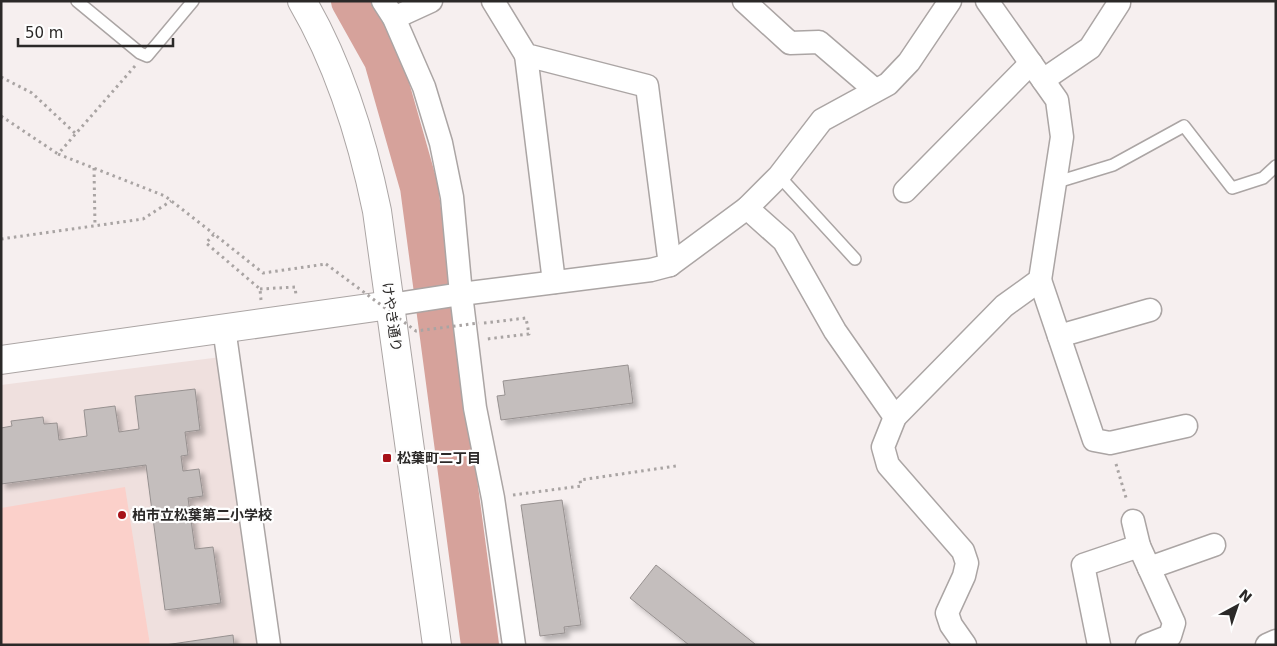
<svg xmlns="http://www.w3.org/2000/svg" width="1277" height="646" font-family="'DejaVu Sans','Noto Sans JP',sans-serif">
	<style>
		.built { fill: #efe0de }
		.green { fill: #fbd0ca }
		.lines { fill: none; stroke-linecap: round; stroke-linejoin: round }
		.river { stroke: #d6a29b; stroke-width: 38 }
		.building { fill: #c4bebd; stroke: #979190; filter: url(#shadow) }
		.lane-casing { stroke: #aba5a4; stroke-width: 14 }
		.street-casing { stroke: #aba5a4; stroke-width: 25 }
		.secondary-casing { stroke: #aba5a4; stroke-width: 30 }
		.path { stroke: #a9a4a3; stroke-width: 3; stroke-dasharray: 2.5 4; stroke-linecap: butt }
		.lane { stroke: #fff; stroke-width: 11 }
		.street { stroke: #fff; stroke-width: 22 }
		.secondary { stroke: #fff; stroke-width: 28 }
		.path-bridge { stroke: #a9a4a3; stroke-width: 3; stroke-dasharray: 2.5 4; stroke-linecap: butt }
		.poi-dot { fill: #a71219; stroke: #fefefe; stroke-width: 2 }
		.labels { text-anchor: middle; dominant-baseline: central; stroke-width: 4.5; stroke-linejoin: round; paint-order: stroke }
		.street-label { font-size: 14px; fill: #2b2928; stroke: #fefefe }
		.poi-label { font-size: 14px; font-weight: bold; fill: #2b2928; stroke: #fefefe; text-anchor: start }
	</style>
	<defs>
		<filter id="shadow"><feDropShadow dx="4.5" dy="4.5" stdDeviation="2.5" flood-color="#0004"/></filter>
	</defs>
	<rect width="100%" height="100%" fill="#f6efef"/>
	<path class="built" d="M221 357 259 645H1V385Z"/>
	<path class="green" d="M125 487 150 645H1V508Z"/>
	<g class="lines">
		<path class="river" d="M350 1 383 60 419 187 480 645"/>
	</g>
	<g class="building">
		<path d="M628 365 633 403 501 420 497 396 505 395 503 381Z"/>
		<path d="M195 389 200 430 185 432 188 455 181 456 183 471 199 469 203 496 188 498 195 549 213 547 221 603 165 610 146 465 1 484V428L12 426 11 421 43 417 44 424 57 423 59 440 87 436 84 410 115 406 119 432 139 429 135 396Z"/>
		<path d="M562 500 581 625 564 627 565 633 540 636 521 505Z"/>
		<path d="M656 565 755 644 754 645H689L630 598Z"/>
		<path d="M233 635 234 645H165Z"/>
	</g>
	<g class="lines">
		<defs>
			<g id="lane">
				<path d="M77 1 140 53 147 56 193 1"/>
				<path d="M779 176 855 259"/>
				<path d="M1054 183 1113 165 1184 126 1232 188 1263 178 1276 166"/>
			</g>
			<g id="street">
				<path d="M383 1 394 18 424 87 441 143 452 197 461 294 475 408 493 498 514 645"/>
				<path d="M493 1 526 55 647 86 670 265"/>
				<path d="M744 1 790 43 819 42 875 90"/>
				<path d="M394 18 431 1"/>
				<path d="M526 55 554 282"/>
				<path d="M1043 80 1090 48 1119 3"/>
				<path d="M905 191 1031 63"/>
				<path d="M747 208 784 241 835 331 895 417"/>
				<path d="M1040 280 1094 440 1110 443 1186 426"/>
				<path d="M390 305 461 294 651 270 670 265 747 208 779 176 822 120 888 84 909 62 950 1"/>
				<path d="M224 328 269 645"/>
				<path d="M1059 336 1150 310"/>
				<path d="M1139 546 1174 623 1170 636 1147 645"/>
				<path d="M1149 568 1214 545"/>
				<path d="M965 645 951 625 947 613 964 576 967 563 963 551 888 465 883 447 895 417 1004 306 1040 280 1062 137 1057 100 987 1"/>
				<path d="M1099 645 1083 565 1139 546 1133 521"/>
				<path d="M1267 645 1276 641"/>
			</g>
			<g id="secondary">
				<path d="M302 1C340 66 362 138 377 211L437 645"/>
				<path d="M1 360 390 305"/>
			</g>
		</defs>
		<use href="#lane" class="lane-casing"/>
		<use href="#street" class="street-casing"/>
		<use href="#secondary" class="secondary-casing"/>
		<g class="path">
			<path d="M135 66 58 154 165 196 214 234"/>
			<path d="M1 77 32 93 76 134"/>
			<path d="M1 116 58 154"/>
			<path d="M94 168 95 226"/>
			<path d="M1 239 143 219 171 201"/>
			<path d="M260 289 295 287 296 295"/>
			<path d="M261 300 260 289 206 243 214 234 263 273 326 264"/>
			<path d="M484 323 526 318 529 334 487 339"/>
			<path d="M1116 464 1127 501"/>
			<path d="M513 495 581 486 580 480 676 466"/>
		</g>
		<use href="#lane" class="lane"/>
		<use href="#street" class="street"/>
		<use href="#secondary" class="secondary"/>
		<path class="path-bridge" d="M326 264 416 331 479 323"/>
	</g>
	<g class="poi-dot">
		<rect x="382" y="453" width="10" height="10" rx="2.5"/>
		<circle cx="122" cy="515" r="5"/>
	</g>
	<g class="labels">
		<g class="street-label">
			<text transform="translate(392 317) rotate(82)">けやき通り</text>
		</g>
		<g class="poi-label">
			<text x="397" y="458">松葉町二丁目</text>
			<text x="132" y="515">柏市立松葉第二小学校</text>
		</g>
	</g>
	<rect width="1277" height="646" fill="none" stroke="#2b2928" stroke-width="5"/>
	<g transform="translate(1237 606) rotate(40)" stroke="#fefefe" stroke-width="4" paint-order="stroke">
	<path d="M0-4L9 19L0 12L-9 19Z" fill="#2b2928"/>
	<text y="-8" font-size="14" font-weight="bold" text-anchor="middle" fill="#2b2928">N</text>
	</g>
	<path d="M18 38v8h155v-8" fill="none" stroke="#2b2928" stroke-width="2.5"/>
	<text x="25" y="38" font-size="15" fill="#2b2928" stroke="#fefefe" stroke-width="4" paint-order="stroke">50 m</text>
</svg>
